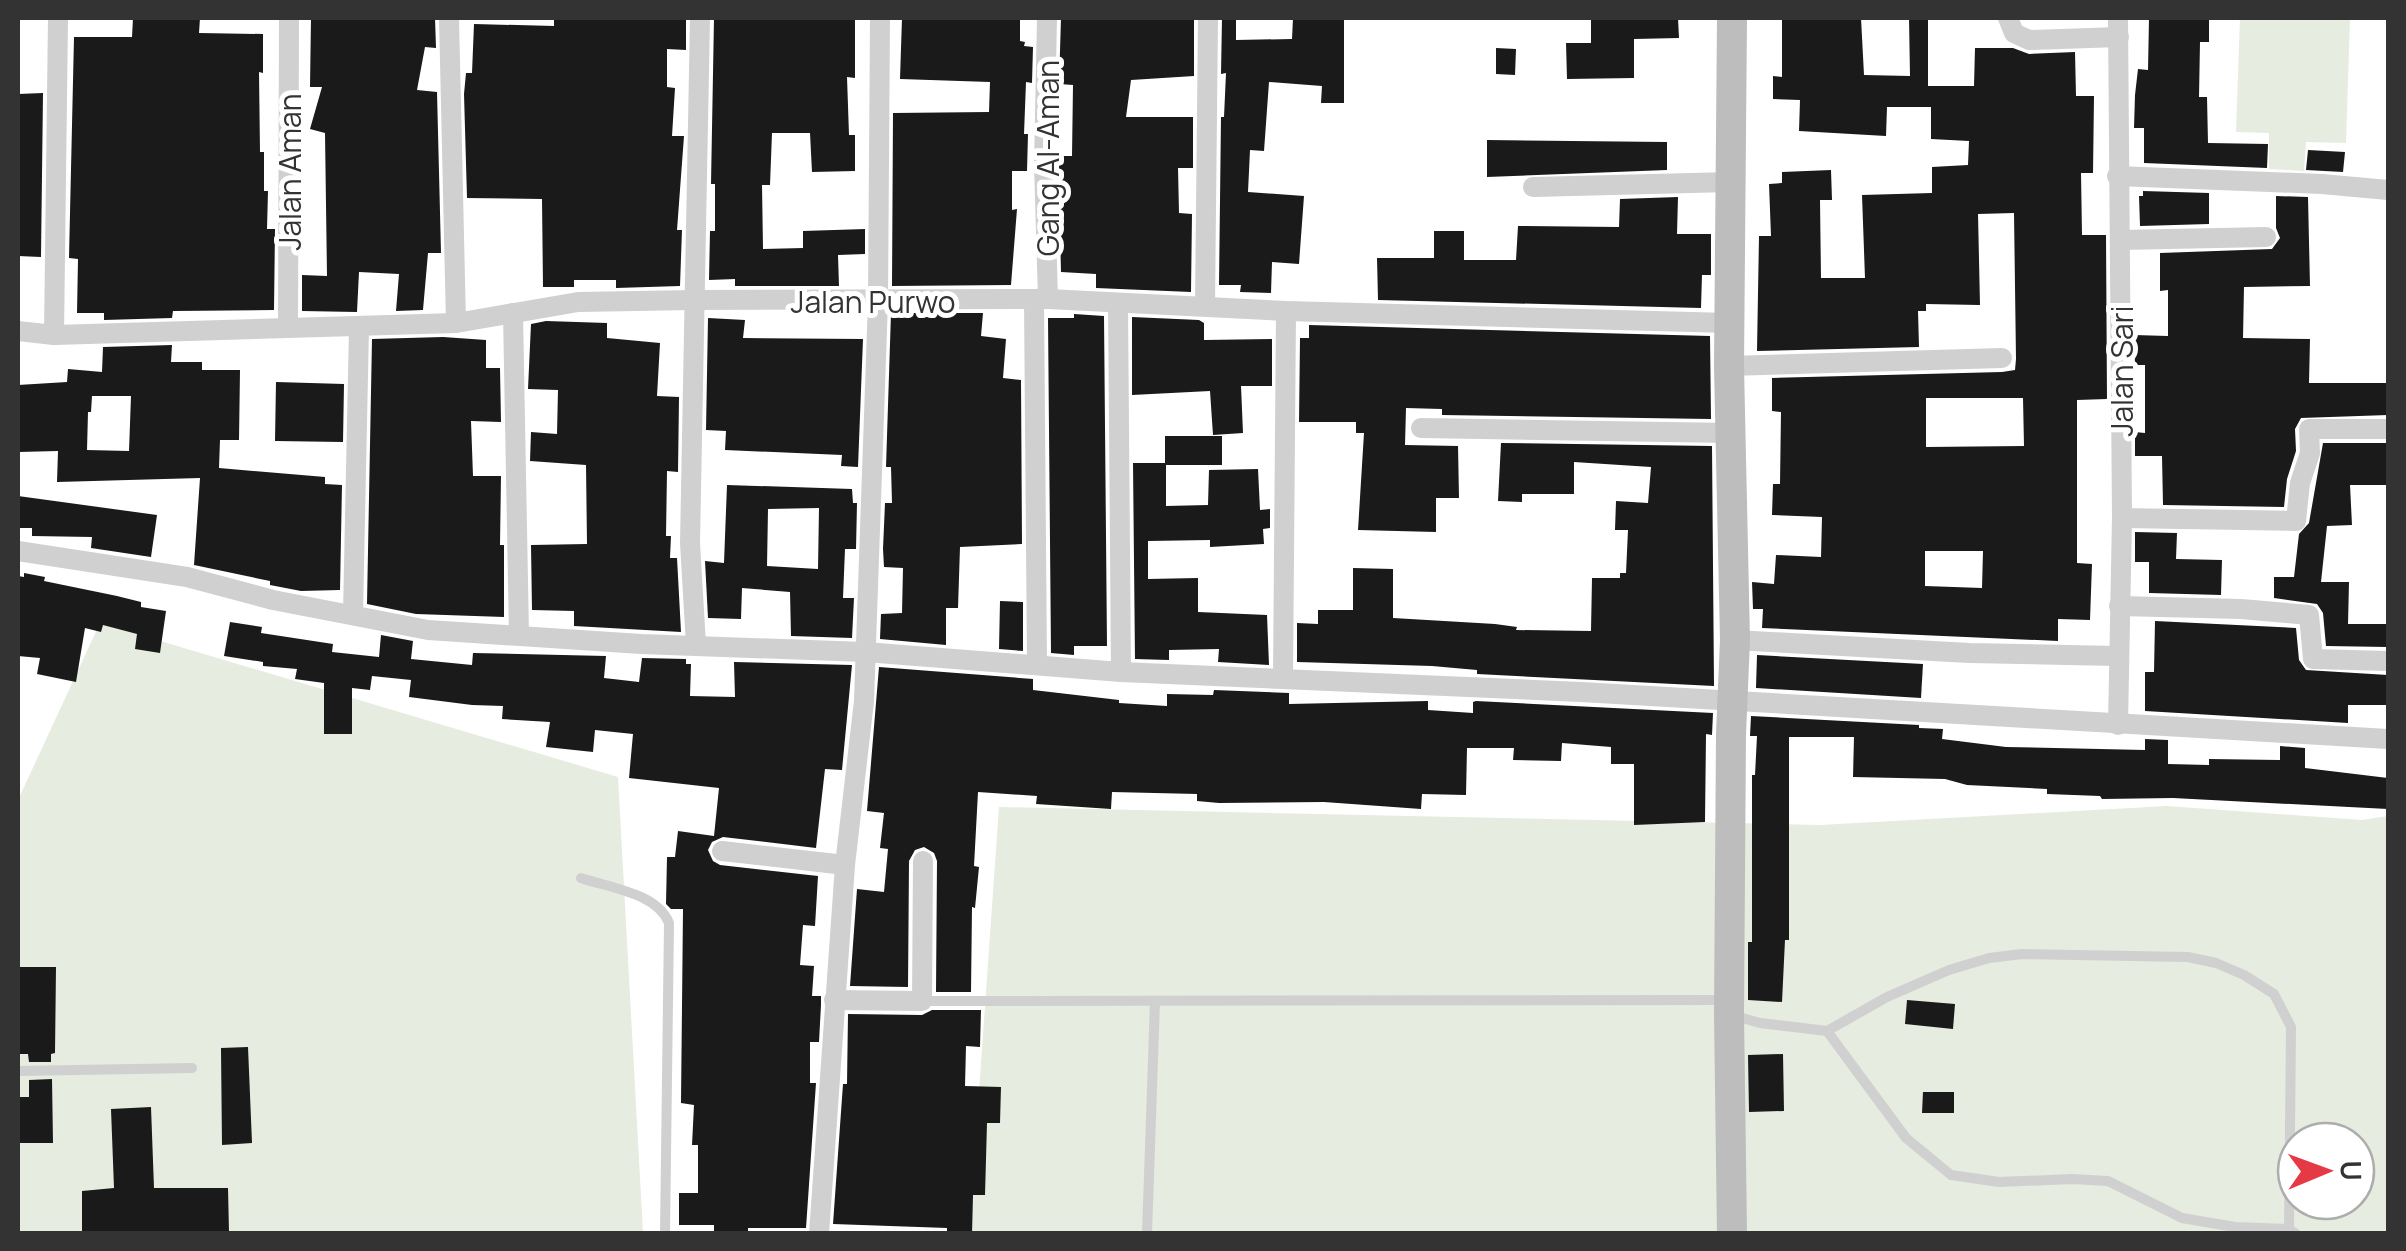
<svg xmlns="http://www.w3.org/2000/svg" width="2406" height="1251" font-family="Manrope,sans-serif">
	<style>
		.green { fill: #e6ecdf; fill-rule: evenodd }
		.building { fill: #1a1a1a; fill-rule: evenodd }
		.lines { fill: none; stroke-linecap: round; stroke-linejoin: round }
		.lane { stroke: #d0d0d0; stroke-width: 10 }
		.street { stroke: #d0d0d0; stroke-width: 20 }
		.secondary { stroke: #bdbdbd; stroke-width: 30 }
		.labels { text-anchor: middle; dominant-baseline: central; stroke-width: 10; stroke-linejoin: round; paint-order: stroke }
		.street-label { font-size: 30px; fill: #333; stroke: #fff }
	</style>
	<rect width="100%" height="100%" fill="#fff"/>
	<g class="green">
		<path d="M2240 18H2350L2346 143 2306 142 2304 171 2269 169V133L2236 132Z"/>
		<path d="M100 623 618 777 643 1233 18 1234V800Z"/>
		<path d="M2167 806 2362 820 2388 816V1233L969 1234 999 807 1820 825ZM2296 1141H2356V1201H2296Z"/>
	</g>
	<g class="building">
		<path d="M133 18H200L199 33 263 34V73L259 72 260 152H264V191H268L267 229H275L274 310 173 311 172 318 104 320V313H77L78 259 69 258 74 37H132Z"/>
		<path d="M311 18H435L436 48 425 47 417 90 437 92 441 253H428L423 310 396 311 399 274 359 272 357 312 302 311V275L327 276 325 133 310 129 322 87H310Z"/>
		<path d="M554 18H686V50L667 49V87L675 88 672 136H684L677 230H682L680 286 616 288V280H574V287H543L542 199 467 198 464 94 466 73H472L474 24 554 26Z"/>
		<path d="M714 18H855V78L847 77 849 135H855V171L812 172 810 133H772L770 185H762L763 249 803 248V231L865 229V254L838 255 839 286H735V279L709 280 710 231H715V184H711Z"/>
		<path d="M902 18H1020V41L1025 42 1024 46 1033 47 1032 83 1026 82 1024 134H1028L1027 171H1012V210L1017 209 1011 285 892 286 893 113 989 112 990 82 900 79Z"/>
		<path d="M1061 18H1194V76L1131 80 1126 117H1193V168H1178L1179 213 1192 214 1191 292 1096 288V274L1061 272 1058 156H1072L1073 85 1059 84Z"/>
		<path d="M1222 18H1236V40L1292 39 1293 18H1344V103H1321L1322 86 1269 82 1264 151 1250 150 1248 192 1304 196 1299 264 1272 262 1271 293 1240 292 1241 285H1219L1221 117H1224L1226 73 1221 74Z"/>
		<path d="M1591 18H1678L1679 38 1634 39V78L1567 79 1566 43H1591Z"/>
		<path d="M1782 18H1861L1864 75 1910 76 1909 18H1928V86H1974L1975 48H2013L2029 54 2075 52 2076 96H2094L2093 173H2081L2082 235H2106L2107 399 2077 400V563L2092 564 2090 620 2058 619V641L1762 628 1763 609H1753L1752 582 1774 584 1776 555 1821 557 1822 517 1772 515 1773 484H1780L1781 412 1772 411V378L2002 372 2015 370 2016 359 2014 213 1978 214 1980 305 1926 304V311H1918L1919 347 1757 351 1759 236H1771L1769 184 1782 183V172L1831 170 1832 200H1820L1821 278H1865L1862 195 1932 193V167L1968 165 1969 141 1931 139V107H1887L1886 136 1799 131 1800 100 1773 99V76L1782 77ZM1926 398H2023L2024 446 1926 447ZM1925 551H1983L1982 588 1925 586Z"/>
		<path d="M2149 18H2209V42H2200L2199 97H2207L2208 143 2268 144 2267 168 2144 163V128H2134L2135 95 2138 69 2148 70Z"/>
		<path d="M1496 48 1516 49 1515 75 1496 74Z"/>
		<path d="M43 93 41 257 18 256V94Z"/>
		<path d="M1487 140 1667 142V170L1487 177Z"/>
		<path d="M2308 150 2345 152 2343 172 2306 170Z"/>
		<path d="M2143 191 2209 193V224L2140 226 2139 196H2143Z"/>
		<path d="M2276 196 2308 197 2310 286 2244 287 2243 338 2310 339 2309 383H2388V415L2301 418 2295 429 2296 451 2287 479 2284 507 2163 505 2162 456H2135V432L2145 433V365H2135L2134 335 2168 336V290L2160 291V253L2272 249 2280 238 2276 228Z"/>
		<path d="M1678 197 1677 234H1711V275H1702L1701 308 1378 300 1377 258H1434V231H1464V260H1516L1518 226 1619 227 1620 199Z"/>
		<path d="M891 313H983L981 336 1006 339 1003 378 1021 380 1022 544 960 547 958 608H946V645L880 639 881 614 902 613 903 568 884 567 883 549 885 503H892L891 467H886Z"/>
		<path d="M1074 314 1104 316 1107 646H1074V655L1051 653 1048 318H1074Z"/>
		<path d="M1132 317 1199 320 1204 323V340L1272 339V386H1241L1243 433 1213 435 1210 391 1132 395Z"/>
		<path d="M708 318 745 320 743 338 863 339 858 467 841 466 842 455 725 450 726 431 706 430Z"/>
		<path d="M546 321 607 323V338L660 343 657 396 679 397 678 472 667 471 666 536H671L670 558H677L681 632 574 626V611L532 610 531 545 587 544 586 465 530 461 531 432 557 434 558 390 528 389 531 324Z"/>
		<path d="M1309 325 1710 336 1711 419 1442 415V409L1406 408 1405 445 1458 446 1459 498H1436V532L1358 530 1364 433H1356V422H1299L1300 338H1309Z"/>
		<path d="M443 337 486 340V368H500L501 422 471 421 473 476H501L500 545H504V617L416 614 367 604 372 339Z"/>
		<path d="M172 345 171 362H202V370H240L239 440H220L219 468 325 477V484L342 485 340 590 301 591 270 585V581L194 565 200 478 57 482 58 451 18 452V385L67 382 68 369 102 372 103 347ZM92 396H131L129 451 87 450 88 412H91Z"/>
		<path d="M276 382 344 384 343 442 275 441Z"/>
		<path d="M1165 436H1222V465H1166V506L1208 505 1209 470 1258 469 1260 510 1270 509V528L1263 529 1264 544 1210 547V540L1148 541V579L1198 578V612L1267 615 1269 665 1218 662 1219 649 1169 650V660L1135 659 1133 463H1165Z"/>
		<path d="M1501 443 1712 446 1714 686 1477 674V670L1432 666 1297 662V623L1318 624V610H1353V568L1393 569V618L1495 624 1517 627 1516 630 1591 631 1592 578H1620V573H1626L1628 530H1615L1616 501 1648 503 1651 467 1574 462V494H1522V502L1498 501Z"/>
		<path d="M2323 443H2388V485H2350L2352 525 2327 526 2321 582H2349L2348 624H2388V647L2326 646 2323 613 2317 604 2274 598V577H2294L2299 534 2309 523Z"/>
		<path d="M727 485 852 489 853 503H857L856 549H845L843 598H854L852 638 791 636 790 592 742 588 741 619 708 618 705 561 724 563ZM819 508 818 569 767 566 768 509Z"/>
		<path d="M18 496 157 515 151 557 91 548 92 537 32 536V528H18Z"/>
		<path d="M2135 532 2177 533 2176 559 2222 560 2221 595 2149 593V562H2135Z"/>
		<path d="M24 573 45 577 44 581 117 596 141 602V607L166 611 160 653 135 649 137 634 103 625 101 632 85 628 76 682 37 674 40 658 18 656V576L24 577Z"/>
		<path d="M1000 601 1023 602V651L999 649Z"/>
		<path d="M2155 621 2296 628 2299 660 2306 670 2388 675V705H2348V723L2145 711V672H2154Z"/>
		<path d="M230 622 262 627 261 633 333 644 332 652 379 657 381 635 413 641 411 659 472 665 473 653 606 656 604 678 639 682 642 658 686 659V664H691L690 696 735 697 734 662 852 665 842 770 825 769 816 848 723 837 712 842 708 850 713 861 720 865 818 876 815 926 803 925 800 965 814 966 812 996H821V1005L819 1042H810V1083H816L806 1228H748V1234H714V1225H679V1193H698V1145H692L694 1105 681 1103 683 909H671L666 904 667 857H675L678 831 714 836 719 788 629 778 633 734 595 730 593 752 546 747 550 722 502 719 503 706 472 705 409 697 411 680 372 676 370 690 352 688V734H324V683L295 679 297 669 263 666V662L224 656Z"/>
		<path d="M1757 655 1923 664 1921 698 1756 688Z"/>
		<path d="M879 667 1033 679V690L1119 700V703L1167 706V694L1213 695 1214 690 1289 693V704L1428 701V710L1473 713V702L1476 701 1713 713 1712 735 1706 734 1705 822 1634 825V764H1611V747L1562 743 1561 761 1513 760 1514 748H1467L1466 795 1422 794 1421 809 1324 802 1219 803 1197 801V794L1112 792 1111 809 1036 804 1037 796 978 792 974 866 979 867 975 908 972 907 971 992H936L937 861 934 853 924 847 915 850 909 861 908 987 850 986 857 889 884 892 888 849 880 848 884 813 867 811Z"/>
		<path d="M1751 716 1919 725V728L1943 729 1942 739 2006 747 2145 750V739L2168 740V764L2209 765V759L2280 760V746L2305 748V768L2388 778V809L2173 798 2102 799 2100 796 2047 794V789L1967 785 1945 779 1853 777 1854 737H1789V940H1785L1782 1002 1748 1000V942H1752V775H1755L1757 736H1750Z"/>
		<path d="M18 967H56L55 1053 51 1054V1062H29L28 1054H18Z"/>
		<path d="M1907 1000 1955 1004 1953 1029 1905 1024Z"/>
		<path d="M932 1010H981L980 1047 966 1046 965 1086 1001 1087 1000 1123H987L985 1195H973L972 1234H947V1228L833 1224 843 1084H847L848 1014 922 1015Z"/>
		<path d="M248 1047 252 1143 222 1145 221 1048Z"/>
		<path d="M1783 1054 1784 1111 1749 1112 1748 1055Z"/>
		<path d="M52 1079 53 1143H18V1097H29V1080Z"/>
		<path d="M1923 1092H1954V1113H1922Z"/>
		<path d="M151 1107 154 1188H228L229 1232 82 1231V1191L114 1188 111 1109Z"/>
	</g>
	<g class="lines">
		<g class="lane">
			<path d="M581 878C610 888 657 893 669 923L665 1234"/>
			<path d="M923 1001 1726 1000"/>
			<path d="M1735 1016 1760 1023 1827 1031 1887 997 1949 970 1989 958 2022 954 2188 957 2216 963 2244 975 2274 994 2291 1027 2289 1229 2296 1234"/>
			<path d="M1827 1031 1906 1138 1951 1175 1999 1182 2072 1179 2108 1181 2182 1218 2235 1227 2289 1229"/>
			<path d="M18 1071 192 1068"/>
			<path d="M1147 1234 1155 1001"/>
		</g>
		<g class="street">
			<path d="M449 18 456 323"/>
			<path d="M1047 18 1044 164 1048 299"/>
			<path d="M2008 18 2014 33 2029 40 2119 37"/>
			<path d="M2117 176 2322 184 2388 190"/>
			<path d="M1533 187 1731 182"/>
			<path d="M2120 240 2266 237"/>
			<path d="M1034 300 1037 664"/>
			<path d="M1118 303 1121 672"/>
			<path d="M1205 306 1208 18"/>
			<path d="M513 313 519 635"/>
			<path d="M288 326 289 18"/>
			<path d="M18 331 54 335 456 323 578 302 694 300 1048 299 1286 311 1729 323"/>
			<path d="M54 335 58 18"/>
			<path d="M1729 366 2002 358"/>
			<path d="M1421 428 1731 433"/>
			<path d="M2122 518 2296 521 2300 483 2310 453 2309 429H2388"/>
			<path d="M18 551 187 577 273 600 428 630 641 644 865 652 1121 672 1581 692 2388 739"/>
			<path d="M2119 606 2241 609 2309 615 2313 659 2388 661"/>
			<path d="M353 614 359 327"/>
			<path d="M1735 640 1969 653 2117 656"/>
			<path d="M696 645 690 543 700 18"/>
			<path d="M1283 678 1286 311"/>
			<path d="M2118 725 2122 518 2118 18"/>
			<path d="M722 851 845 865"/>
			<path d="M834 1000 922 1001 923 861"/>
			<path d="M819 1234 845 865 864 701 878 301 880 18"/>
		</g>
		<path class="secondary" d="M1732 1234 1729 1014 1731 734 1735 640 1729 366 1732 18"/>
	</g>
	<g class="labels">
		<g class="street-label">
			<text transform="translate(1047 158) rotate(-90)">Gang Al-Aman</text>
			<text transform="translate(289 172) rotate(-90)">Jalan Aman</text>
			<text x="873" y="301">Jalan Purwo</text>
			<text transform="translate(2121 371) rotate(-90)">Jalan Sari</text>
		</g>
	</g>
	<rect width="2406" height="1251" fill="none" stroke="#333333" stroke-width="40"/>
	<g transform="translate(2326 1171) rotate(89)"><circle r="48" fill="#ffffff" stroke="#adadad" stroke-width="2.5"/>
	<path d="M0-8L18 38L0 25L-18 38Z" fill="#e63946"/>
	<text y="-15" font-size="28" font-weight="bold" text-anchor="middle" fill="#333333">U</text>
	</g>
</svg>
